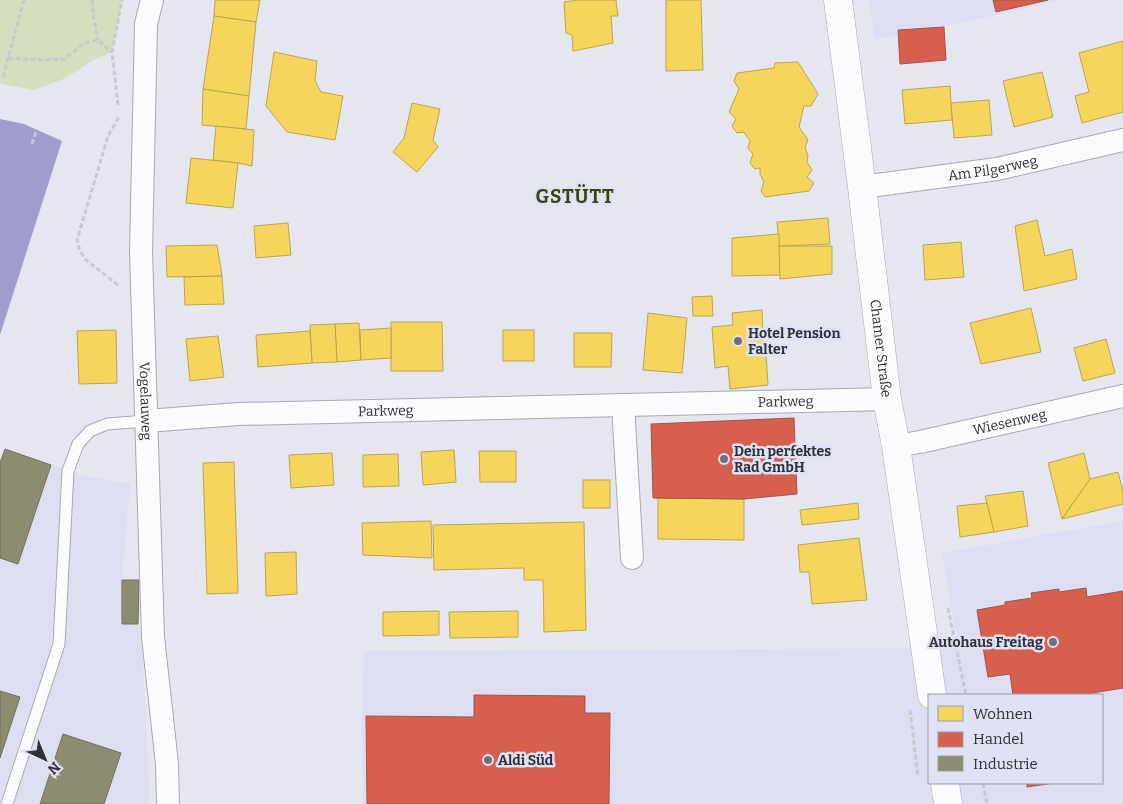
<svg xmlns="http://www.w3.org/2000/svg" width="1123" height="804" font-family="Bitter,serif">
	<style>
		.built { fill: #dedef2; fill-rule: evenodd }
		.green { fill: #d4dfbe }
		.water { fill: #a09dce }
		.homes { fill: #f6d55c; stroke: #bba451 }
		.shops { fill: #d6604d; stroke: #a45247 }
		.industry { fill: #8c8c6e; stroke: #70705e }
		.lines { fill: none; stroke-linecap: round; stroke-linejoin: round }
		.service-casing { stroke: #a8a8b0; stroke-width: 13 }
		.minor-casing { stroke: #a8a8b0; stroke-width: 24 }
		.secondary-casing { stroke: #a8a8b0; stroke-width: 29 }
		.path { stroke: #c9c9cd; stroke-width: 3; stroke-dasharray: 5 2.5; stroke-linecap: butt }
		.service { stroke: #fbfbfd; stroke-width: 11 }
		.minor { stroke: #fbfbfd; stroke-width: 22 }
		.secondary { stroke: #fbfbfd; stroke-width: 28 }
		.poi-dot { fill: #707079; stroke: #e1e1f5; stroke-width: 2 }
		.labels { text-anchor: middle; dominant-baseline: central; stroke-width: 5; stroke-linejoin: round; paint-order: stroke }
		.street-label { font-size: 14px; fill: #303038; stroke: #e1e1f5 }
		.poi-label { font-size: 14px; font-weight: bold; fill: #303038; stroke: #e1e1f5; text-anchor: start }
		.district-label { font-size: 19px; font-weight: bold; letter-spacing: 1px; fill: #39450c; stroke: #e1e1f5 }
	</style>
	<rect width="100%" height="100%" fill="#e6e6f1"/>
	<g class="built">
		<path d="M868 0H1059L944 27 875 39Z"/>
		<path d="M5 449 84 476 130 484 122 580V623L138 624 142 641 150 804H0V463Z"/>
		<path d="M1123 521V804H363L362 711 364 651 959 648 942 553ZM929 695H1102V783H929Z"/>
	</g>
	<path class="green" d="M0 0H122L112 52 92 61 66 78 34 90 0 84Z"/>
	<path class="water" d="M0 119 24 124 62 141 0 335Z"/>
	<g class="homes">
		<path d="M215 0H260L256 22 214 16Z"/>
		<path d="M577 0H616L618 16H611L613 43 573 51 572 35 566 33 564 2Z"/>
		<path d="M666 0H701L703 70 666 71Z"/>
		<path d="M214 16 256 22 249 96 203 89Z"/>
		<path d="M1123 41V112L1082 123 1075 96 1089 92 1079 53Z"/>
		<path d="M274 52 317 61 315 81 321 92 343 96 335 140 287 132 266 106Z"/>
		<path d="M798 62 818 94 811 106H804L799 127 808 140 805 147 808 156 807 162 812 170 807 177 814 183 809 191 765 197 761 191 764 182 760 174V168L755 169 750 163 753 154 748 148 750 141 744 132 737 133 732 126 736 119 729 112 739 89 734 81 737 73 774 68 775 63Z"/>
		<path d="M1042 72 1053 117 1014 127 1003 81Z"/>
		<path d="M950 86 952 120 905 124 902 90Z"/>
		<path d="M203 89 249 96 246 129 202 125Z"/>
		<path d="M989 100 992 135 954 138 951 103Z"/>
		<path d="M412 103 440 109 433 140 438 147 417 172 393 152 404 138Z"/>
		<path d="M216 126 254 130 252 166 238 163 213 160Z"/>
		<path d="M191 158 238 163 233 208 186 203Z"/>
		<path d="M828 218 830 244 779 246 777 222Z"/>
		<path d="M1037 220 1045 256 1072 249 1077 279 1024 291 1015 226Z"/>
		<path d="M288 223 291 255 256 258 254 226Z"/>
		<path d="M779 234 780 275 732 276V238Z"/>
		<path d="M961 242 964 277 925 280 923 245Z"/>
		<path d="M217 245 222 276 167 277 166 246Z"/>
		<path d="M779 246H832V274L780 279Z"/>
		<path d="M222 276 224 304 185 305 184 277Z"/>
		<path d="M712 296 713 316H693L692 297Z"/>
		<path d="M1031 308 1041 352 981 364 970 323Z"/>
		<path d="M762 310 764 355 766 354 768 385 730 389 728 366 715 368 712 327 733 325 732 313Z"/>
		<path d="M648 313 687 318 682 373 643 370Z"/>
		<path d="M391 322H442L443 371H391Z"/>
		<path d="M359 323 361 360 337 362 335 324Z"/>
		<path d="M335 324 337 362 312 363 310 325Z"/>
		<path d="M391 328V358L361 360 360 330Z"/>
		<path d="M116 330 117 383 79 384 77 331Z"/>
		<rect x="503" y="330" width="31" height="31"/>
		<path d="M310 331 312 363 258 367 256 335Z"/>
		<path d="M574 333H612L611 367H574Z"/>
		<path d="M218 336 224 377 190 381 186 339Z"/>
		<path d="M1106 339 1115 373 1083 381 1074 348Z"/>
		<path d="M454 450 456 482 423 485 421 452Z"/>
		<path d="M479 451H516V482H480Z"/>
		<path d="M332 453 334 485 291 488 289 455Z"/>
		<path d="M1084 453 1090 479 1062 519 1048 463Z"/>
		<path d="M398 454 399 486 363 487V455Z"/>
		<path d="M234 462 238 593 207 594 203 463Z"/>
		<path d="M1118 472 1123 491V504L1062 519 1090 479Z"/>
		<rect x="583" y="480" width="27" height="28"/>
		<path d="M1023 491 1028 526 994 532 985 496Z"/>
		<path d="M658 498 744 499V540L658 539Z"/>
		<path d="M858 503 859 519 802 525 800 510Z"/>
		<path d="M987 503 994 532 960 537 957 506Z"/>
		<path d="M431 521 432 558 363 555 362 523Z"/>
		<path d="M584 522 586 630 544 632 543 580H524V568L434 570 433 525Z"/>
		<path d="M859 538 867 600 812 604 809 572H800L798 545Z"/>
		<path d="M296 552 297 594 266 596 265 553Z"/>
		<path d="M439 611V635L383 636V612Z"/>
		<path d="M518 611V637L450 638 449 612Z"/>
	</g>
	<g class="shops">
		<path d="M993 0H1048L996 12Z"/>
		<path d="M944 27 946 60 900 64 898 30Z"/>
		<path d="M794 418 797 494 744 499 653 498 651 424Z"/>
		<path d="M1086 588 1087 597 1123 591V688L1080 695H1013L1010 674 988 677 977 610 1005 605V602L1032 598 1031 593 1059 589V592Z"/>
		<path d="M474 695 585 696V713H610L609 804H367L366 716 474 717Z"/>
		<path d="M1027 783H1054L1027 787Z"/>
	</g>
	<g class="industry">
		<path d="M5 449 51 465 18 564 0 558V463Z"/>
		<path d="M122 580H139L138 624H122Z"/>
		<path d="M0 691 20 697 0 758Z"/>
		<path d="M63 734 121 753 104 804H40Z"/>
	</g>
	<g class="lines">
		<defs>
			<path id="service" d="M7 804 59 644 68 471 78 444 90 431 107 424 147 421"/>
			<g id="minor">
				<path id="s1" d="M152 0 146 24 141 252 153 637 167 764 168 804"/>
				<path id="s2" d="M862 187 997 169 1123 140"/>
				<path d="M623 405 632 558"/>
				<path id="s3" d="M147 421 238 414 887 399"/>
				<path id="s4" d="M896 446 920 442 1123 396"/>
			</g>
			<g id="secondary">
				<path id="s5" d="M838 0 862 187 887 399 896 446 932 695"/>
				<path d="M945 783 948 804"/>
			</g>
		</defs>
		<use href="#service" class="service-casing"/>
		<use href="#minor" class="minor-casing"/>
		<use href="#secondary" class="secondary-casing"/>
		<g class="path">
			<path d="M92 0 94 18 98 40"/>
			<path d="M8 58 43 60 64 59 85 43 98 40 111 52"/>
			<path d="M3 77 24 0"/>
			<path d="M118 105 112 52 122 0"/>
			<path d="M32 144 37 129"/>
			<path d="M118 285 86 260 80 251 77 240 108 136 119 117"/>
			<path d="M948 608 966 695"/>
			<path d="M910 710 918 776"/>
			<path d="M983 783 987 804"/>
		</g>
		<use href="#service" class="service"/>
		<use href="#minor" class="minor"/>
		<use href="#secondary" class="secondary"/>
	</g>
	<g class="poi-dot">
		<circle cx="738" cy="341" r="5"/>
		<circle cx="724" cy="459" r="5"/>
		<circle cx="1053" cy="642" r="5"/>
		<circle cx="488" cy="760" r="5"/>
	</g>
	<g class="labels">
		<g class="street-label">
			<text stroke="none"><textPath href="#s2" startOffset="132">Am Pilgerweg</textPath></text>
			<text stroke="none"><textPath href="#s5" startOffset="351">Chamer Straße</textPath></text>
			<text stroke="none"><textPath href="#s1" startOffset="402">Vogelauweg</textPath></text>
			<text stroke="none"><textPath href="#s3" startOffset="639">Parkweg</textPath></text>
			<text stroke="none"><textPath href="#s3" startOffset="239">Parkweg</textPath></text>
			<text stroke="none"><textPath href="#s4" startOffset="116">Wiesenweg</textPath></text>
		</g>
		<g class="poi-label">
			<text x="748" y="333">Hotel Pension<tspan x="748" dy="16">Falter</tspan></text>
			<text x="734" y="451">Dein perfektes<tspan x="734" dy="16">Rad GmbH</tspan></text>
			<text x="1043" y="642" text-anchor="end">Autohaus Freitag</text>
			<text x="498" y="760">Aldi Süd</text>
		</g>
		<g class="district-label">
			<text x="575" y="196">GSTÜTT</text>
		</g>
	</g>
	<rect x="928" y="694" width="175" height="90" fill="#e1e1f5" stroke="#9a9aa9"/>
	<rect x="938" y="706" width="25" height="15" fill="#f6d55c" stroke="#9a9aa9"/>
	<text x="973" y="719" font-size="15" fill="#303038">Wohnen</text>
	<rect x="938" y="732" width="25" height="15" fill="#d6604d" stroke="#9a9aa9"/>
	<text x="973" y="744" font-size="15" fill="#303038">Handel</text>
	<rect x="938" y="756" width="25" height="15" fill="#8c8c6e" stroke="#9a9aa9"/>
	<text x="973" y="769" font-size="15" fill="#303038">Industrie</text>
	<g transform="translate(45 759) rotate(136)" stroke="#e1e1f5" stroke-width="4" paint-order="stroke">
	<path d="M0-4L9 19L0 12L-9 19Z" fill="#303038"/>
	<text y="-8" font-size="14" font-weight="bold" text-anchor="middle" fill="#303038">N</text>
	</g>
</svg>
